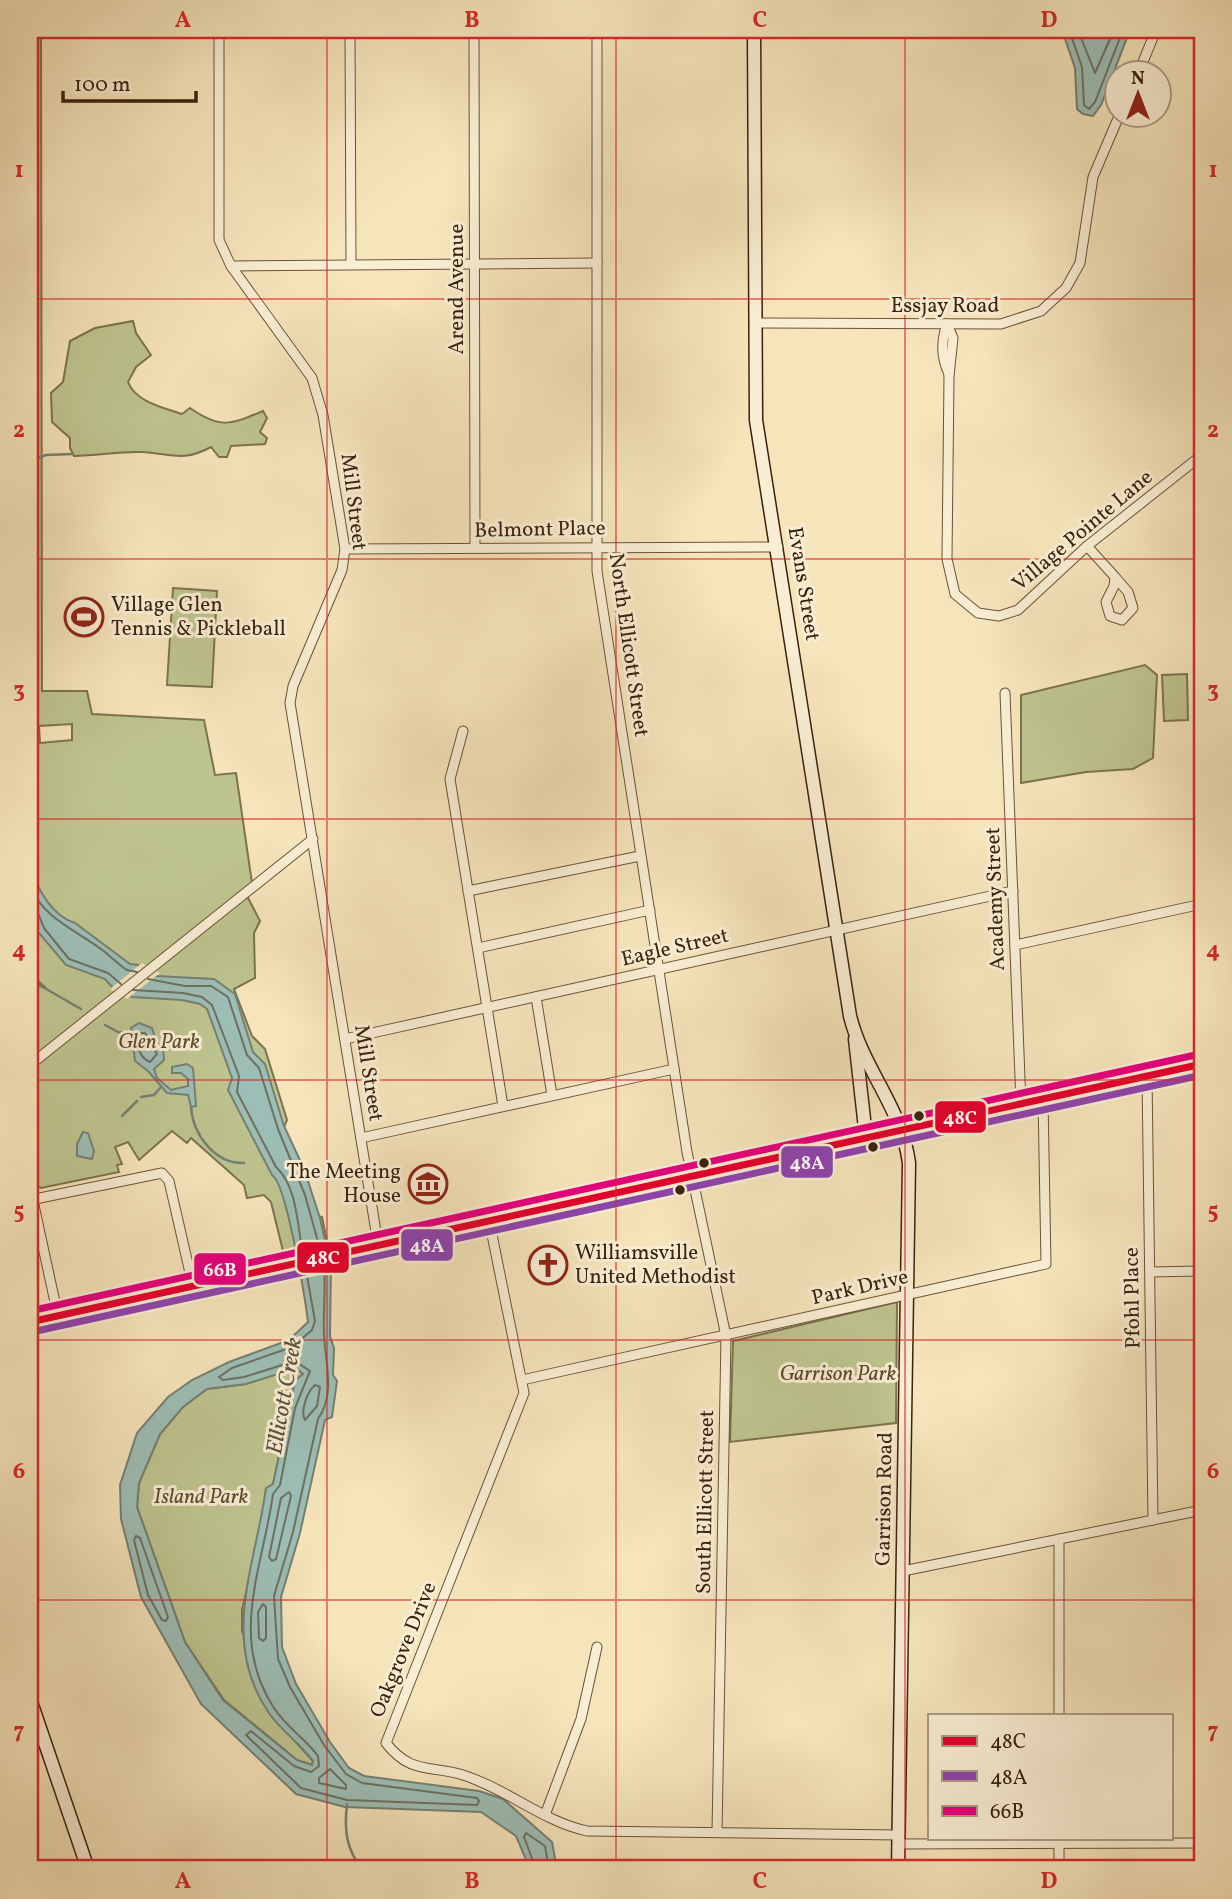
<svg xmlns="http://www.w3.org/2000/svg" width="1232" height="1899" font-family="Vollkorn,serif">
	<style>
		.green { fill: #bec48f; stroke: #7c734e; stroke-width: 2; fill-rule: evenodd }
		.water { fill: #9dbeb6; stroke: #758072; stroke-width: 2; fill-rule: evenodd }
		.pier { fill: #f6e4bb }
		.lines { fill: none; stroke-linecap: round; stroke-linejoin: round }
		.shore { stroke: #6c7061; stroke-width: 2 }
		.stream { stroke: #758072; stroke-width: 2.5 }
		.street-casing { stroke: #695238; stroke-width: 11 }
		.secondary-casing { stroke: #3a220c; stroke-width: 15 }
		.primary-casing { stroke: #3a220c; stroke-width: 17 }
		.street { stroke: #f9edd3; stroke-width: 9 }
		.secondary { stroke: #f9edd3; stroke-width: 12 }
		.primary { stroke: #f6e4bb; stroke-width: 14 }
		.bus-1-casing { stroke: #f9edd3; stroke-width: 12 }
		.bus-2-casing { stroke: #f9edd3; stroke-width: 12 }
		.bus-3-casing { stroke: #f9edd3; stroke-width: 12 }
		.bus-1 { stroke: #e4002b; stroke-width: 7 }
		.bus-2 { stroke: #8e44ad; stroke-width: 7 }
		.bus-3 { stroke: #e5007d; stroke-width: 7 }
		.grid { fill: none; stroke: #d62828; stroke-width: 2; stroke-opacity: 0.55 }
		.bus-dot { fill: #3a220c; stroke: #f9edd3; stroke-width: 2.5 }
		.labels { text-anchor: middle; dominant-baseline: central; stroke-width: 6; stroke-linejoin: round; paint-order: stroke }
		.street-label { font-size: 21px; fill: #3a220c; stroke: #f9edd3 }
		.poi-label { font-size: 21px; fill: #3a220c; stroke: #f9edd3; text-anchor: start }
		.park-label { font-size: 21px; font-style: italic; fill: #5b4a2d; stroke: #f9edd3 }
		.water-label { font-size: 23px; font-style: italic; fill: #58513f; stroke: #f9edd3 }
		.line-badge { stroke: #f9edd3; stroke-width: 2.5 }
		.badge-label { font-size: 19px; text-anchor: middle; font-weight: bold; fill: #fff }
		.neatline { fill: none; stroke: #d62828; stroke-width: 2.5 }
		.grid-label { font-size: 23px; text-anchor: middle; font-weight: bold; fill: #d62828 }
	</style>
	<rect width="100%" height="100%" fill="#f6e4bb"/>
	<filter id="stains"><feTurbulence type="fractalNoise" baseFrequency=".00286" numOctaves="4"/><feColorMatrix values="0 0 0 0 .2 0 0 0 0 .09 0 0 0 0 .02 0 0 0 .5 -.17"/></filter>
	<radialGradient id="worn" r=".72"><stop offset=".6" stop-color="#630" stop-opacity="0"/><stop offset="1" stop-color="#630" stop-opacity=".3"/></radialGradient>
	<g class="green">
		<path d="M30 30H41L42 691H87L92 714 204 720 215 775 236 773 252 883 245 892 260 921 254 933 255 978 234 989 252 1036 265 1049 287 1120 284 1127 304 1169 318 1216 322 1217 327 1241 283 1251 271 1202 264 1195 247 1198 244 1185 191 1138 187 1143 172 1131 139 1160 128 1142 115 1147 122 1164 117 1165 119 1172 41 1188 36 1185 30 1157V983L46 988 30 974ZM72 724V740L40 743 39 726Z"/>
		<path d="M133 321 136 333 151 355 136 367 128 382C136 402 162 407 182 414L190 408C220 429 230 425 263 411L267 418 260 432 267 438 265 444 231 446 227 457H219L211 447C182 463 170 453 141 452 121 451 97 456 74 456L70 448V438L52 422 51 393 63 382 70 341 95 328Z"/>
		<path d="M173 588 217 591 212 687 167 685Z"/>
		<path d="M1145 665 1157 675 1153 758 1133 769 1086 772 1021 783V695Z"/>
		<path d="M1187 674 1188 720 1164 721 1162 675Z"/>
		<path d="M897 1302 896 1423 730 1442 733 1341Z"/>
		<path d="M296 1368 303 1374 295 1381 273 1484 266 1489 262 1522 242 1610V1631L292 1738 313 1761 312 1765 297 1760 224 1700 185 1642 137 1507 139 1483 160 1434 183 1407 207 1389 246 1384Z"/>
	</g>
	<g class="water">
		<path d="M1062 30H1130L1101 105 1093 116 1083 114 1077 109 1075 68Z"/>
		<path d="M30 871C40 891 52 916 75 923L130 964 139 965 156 976 214 979 235 994 253 1052 265 1064 284 1126 304 1169 320 1218 331 1267 330 1336 334 1348 333 1375 337 1381 332 1417 325 1420 300 1533 281 1597 282 1647 296 1684 330 1742 349 1768 364 1776 479 1791 503 1799 552 1842 557 1869H530L516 1836 481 1812 345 1807 296 1794 201 1704 141 1597 121 1519 120 1485 137 1433 168 1397 192 1380 229 1362 289 1340 308 1322C305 1298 286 1182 272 1175L228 1090 232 1078 207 1009 200 1004 182 1000 132 997 113 988 105 979 66 965 38 932 30 911ZM296 1368 303 1374 295 1381 273 1484 266 1488C256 1564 219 1641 269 1713 281 1731 300 1743 313 1761L312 1765 297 1760 223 1700 185 1642 137 1507 139 1483 160 1434 183 1407 207 1389 246 1384Z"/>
		<path d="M139 1023 152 1028 157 1044 163 1048 164 1060 154 1069 157 1078 171 1090 188 1086V1079L181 1073H172V1067L187 1064 193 1068 196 1106 191 1107 188 1095 167 1093 148 1071 135 1061 131 1028Z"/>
		<path d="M83 1132 88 1133 94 1151 92 1159 77 1156V1144Z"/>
	</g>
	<g class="pier">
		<path d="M142 963 160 973 127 999 110 989Z"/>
		<path d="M325 1241 331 1267 300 1274 294 1248Z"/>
	</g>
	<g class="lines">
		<g class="shore">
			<path d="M1069 30 1082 67 1084 105 1089 109 1095 102 1123 30"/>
			<path d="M1078 30 1095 73 1114 30"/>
			<path d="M30 887C46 921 77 930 105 952 112 958 119 965 127 970L137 972"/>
			<path d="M30 910 38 913 44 928 69 959 108 973 121 984"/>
			<path d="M148 979 185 986H211L228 997 247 1055 259 1068 278 1129 305 1195 320 1249"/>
			<path d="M133 990 183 993 202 997 212 1005 239 1076 237 1092 276 1167C298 1187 297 1227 303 1253"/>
			<path d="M139 1033H145L157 1054 150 1062C139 1058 136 1044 139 1033Z"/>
			<path d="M306 1270 315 1321 312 1330 292 1347 232 1368 219 1377 223 1380 244 1377 295 1361 310 1371 295 1408 280 1485 273 1494C263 1567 228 1638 274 1708 286 1727 306 1739 318 1756L319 1766 311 1772 294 1766 251 1731 246 1735 301 1788 347 1800 477 1805 479 1801 477 1798 362 1783 346 1774 324 1745 290 1687 278 1659 274 1596 293 1532 318 1419C336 1393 325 1363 324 1334 323 1311 326 1289 324 1266"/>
			<path d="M315 1385 320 1387 317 1406 305 1420C300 1411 307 1392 315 1385Z"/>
			<path d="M289 1492 291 1496 276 1559 272 1561 269 1557 281 1498Z"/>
			<path d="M136 1536 140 1538 168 1617 166 1621 162 1620 148 1595 134 1540Z"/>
			<path d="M263 1604 266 1607V1638L263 1641 259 1638 258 1612Z"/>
			<path d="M330 1769 346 1785V1789L319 1783V1778Z"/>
			<path d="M536 1869 524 1837 526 1833 545 1846 549 1869"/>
		</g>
		<g class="stream">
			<path d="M30 461 46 455 73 454"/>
			<path d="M30 923 33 918"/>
			<path d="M30 974 41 986 81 1009"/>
			<path d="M105 1025 118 1032 132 1033"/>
			<path d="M141 1097 154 1095 160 1088"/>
			<path d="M191 1107C193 1135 215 1164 244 1163"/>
			<path d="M122 1116 137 1101"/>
			<path d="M347 1804C344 1830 346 1849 362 1869"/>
		</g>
		<defs>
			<g id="street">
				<path d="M219 30V240L231 266 312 378 323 415 345 549 342 570 293 686 290 703 378 1244"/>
				<path d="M350 30 351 264"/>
				<path d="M474 30 475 548"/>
				<path d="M597 30V571L687 1152 726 1336 717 1832"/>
				<path d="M1138 74 1156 30"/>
				<path d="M231 266 597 263"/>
				<path d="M755 323 1001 324 1041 311 1066 288 1080 263 1093 177 1119 116"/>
				<path d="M947 324 953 338 949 376 947 559 955 594 978 613 999 616 1018 610 1087 546 1202 455"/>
				<path d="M947 324C941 342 941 357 949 374"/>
				<path d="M1087 546 1115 577 1114 586 1106 602 1110 616 1122 620 1133 608 1128 592 1115 577"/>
				<path d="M345 549 778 547"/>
				<path d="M1005 693 1021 1104"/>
				<path d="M463 731 450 779 503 1106"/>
				<path d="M468 891 640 856"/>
				<path d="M1015 945 1202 904"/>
				<path d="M478 948 650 910"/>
				<path d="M536 997 552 1095"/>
				<path d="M345 1039 1013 891"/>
				<path d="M30 1065 313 839"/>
				<path d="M1147 1076 1153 1520"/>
				<path d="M361 1138 674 1069"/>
				<path d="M30 1187 58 1316"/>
				<path d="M30 1200 162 1173 169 1181 193 1286"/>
				<path d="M489 1220 524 1393 386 1743C411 1775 431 1765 463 1775 507 1789 542 1821 587 1831L899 1835"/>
				<path d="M1150 1272 1202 1271"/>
				<path d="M522 1380 1046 1264 1043 1099"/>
				<path d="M903 1571 1202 1510"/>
				<path d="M1059 1715V1539"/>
				<path d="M545 1815 581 1719 597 1647"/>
				<path d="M1059 1839V1869"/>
				<path d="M899 1844 1202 1843"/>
			</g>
			<g id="secondary">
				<path d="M754 30 756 420 850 1016C863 1069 902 1108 909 1163L898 1869"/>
				<path d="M855 1039 866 1137"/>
				<path d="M30 1699 88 1869"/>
			</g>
			<path id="primary" d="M30 1322 1202 1064"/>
		</defs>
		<use href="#street" class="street-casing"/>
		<use href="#secondary" class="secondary-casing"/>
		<use href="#primary" class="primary-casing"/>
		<use href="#street" class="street"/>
		<use href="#secondary" class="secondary"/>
		<use href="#primary" class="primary"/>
		<defs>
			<path id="bus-1" d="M30 1322 1202 1064"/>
			<path id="bus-2" d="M32 1332 1202 1075"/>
			<path id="bus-3" d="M30 1311 1200 1054"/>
		</defs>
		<use href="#bus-1" class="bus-1-casing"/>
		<use href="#bus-2" class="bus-2-casing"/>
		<use href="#bus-3" class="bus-3-casing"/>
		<use href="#bus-1" class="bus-1"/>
		<use href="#bus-2" class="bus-2"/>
		<use href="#bus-3" class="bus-3"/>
	</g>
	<path class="grid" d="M327 30V1869M616 30V1869M905 30V1869M30 299H1202M30 559H1202M30 819H1202M30 1080H1202M30 1340H1202M30 1600H1202"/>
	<defs>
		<symbol id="stadium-ring" viewBox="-11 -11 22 22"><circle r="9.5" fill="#f9edd3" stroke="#8f2418" stroke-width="1.5"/><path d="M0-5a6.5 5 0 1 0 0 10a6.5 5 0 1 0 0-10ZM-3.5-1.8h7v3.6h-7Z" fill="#8f2418"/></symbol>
		<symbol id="museum-ring" viewBox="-11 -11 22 22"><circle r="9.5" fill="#f9edd3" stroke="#8f2418" stroke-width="1.5"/><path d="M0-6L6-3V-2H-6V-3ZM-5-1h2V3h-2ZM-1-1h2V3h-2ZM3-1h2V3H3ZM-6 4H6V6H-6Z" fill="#8f2418"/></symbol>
		<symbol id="church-ring" viewBox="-11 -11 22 22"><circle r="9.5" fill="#f9edd3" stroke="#8f2418" stroke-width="1.5"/><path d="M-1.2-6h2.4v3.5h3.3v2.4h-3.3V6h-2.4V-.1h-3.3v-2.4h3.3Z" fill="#8f2418"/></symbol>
	</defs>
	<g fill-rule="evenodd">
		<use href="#stadium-ring" x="62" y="595" width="44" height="44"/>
		<use href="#museum-ring" x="406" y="1162" width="44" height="44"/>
		<use href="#church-ring" x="526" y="1243" width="44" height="44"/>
	</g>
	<g class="bus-dot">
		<circle cx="919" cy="1116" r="6"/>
		<circle cx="873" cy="1147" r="6"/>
		<circle cx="704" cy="1163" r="6"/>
		<circle cx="680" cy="1190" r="6"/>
	</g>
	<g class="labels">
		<g class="street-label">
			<text transform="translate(457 289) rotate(-90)">Arend Avenue</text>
			<text x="945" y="306">Essjay Road</text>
			<text transform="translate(353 502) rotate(83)">Mill Street</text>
			<text transform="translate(540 530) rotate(-1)">Belmont Place</text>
			<text transform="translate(1083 531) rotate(-40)">Village Pointe Lane</text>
			<text transform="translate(803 584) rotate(81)">Evans Street</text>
			<text transform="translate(628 645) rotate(82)">North Ellicott Street</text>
			<text transform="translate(996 899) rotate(-92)">Academy Street</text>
			<text transform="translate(675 948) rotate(-13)">Eagle Street</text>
			<text transform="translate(368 1073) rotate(81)">Mill Street</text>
			<text transform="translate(860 1288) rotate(-13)">Park Drive</text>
			<text transform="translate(1133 1298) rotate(-91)">Pfohl Place</text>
			<text transform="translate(885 1499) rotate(-89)">Garrison Road</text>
			<text transform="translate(706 1502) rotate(-89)">South Ellicott Street</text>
			<text transform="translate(404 1650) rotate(-68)">Oakgrove Drive</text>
		</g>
		<g class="poi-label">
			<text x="111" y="605">Village Glen<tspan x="111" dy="24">Tennis &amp; Pickleball</tspan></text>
			<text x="401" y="1172" text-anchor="end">The Meeting<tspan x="401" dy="24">House</tspan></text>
			<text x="575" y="1253">Williamsville<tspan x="575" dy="24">United Methodist</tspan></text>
		</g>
		<g class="park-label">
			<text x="159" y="1042">Glen Park</text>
			<text x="838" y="1374">Garrison Park</text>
			<text x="201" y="1497">Island Park</text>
		</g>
		<g class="water-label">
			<text transform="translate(285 1396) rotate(-80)">Ellicott Creek</text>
		</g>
	</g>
	<g class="line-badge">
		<rect x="934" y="1100" width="53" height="34" rx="7" fill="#e4002b"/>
		<rect x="780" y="1145" width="54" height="34" rx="7" fill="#8e44ad"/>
		<rect x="400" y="1228" width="54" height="34" rx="7" fill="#8e44ad"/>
		<rect x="296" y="1241" width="54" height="33" rx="7" fill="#e4002b"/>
		<rect x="193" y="1252" width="54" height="34" rx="7" fill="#e5007d"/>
	</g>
	<g class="badge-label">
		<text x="960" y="1124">48C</text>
		<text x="807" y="1169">48A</text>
		<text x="427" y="1252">48A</text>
		<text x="323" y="1264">48C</text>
		<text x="220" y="1276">66B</text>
	</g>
	<rect width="1232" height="1899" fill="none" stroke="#f6e4bb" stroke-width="77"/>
	<rect x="928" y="1714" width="245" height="126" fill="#f9edd3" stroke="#ad9c83" stroke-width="2"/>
	<rect x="942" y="1736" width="35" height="10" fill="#e4002b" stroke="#ad9c83" stroke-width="2"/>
	<text x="990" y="1748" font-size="21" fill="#3a220c">48C</text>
	<rect x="942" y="1771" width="35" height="10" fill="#8e44ad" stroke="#ad9c83" stroke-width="2"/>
	<text x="990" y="1784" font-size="21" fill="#3a220c">48A</text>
	<rect x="942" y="1806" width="35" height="10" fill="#e5007d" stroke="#ad9c83" stroke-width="2"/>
	<text x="990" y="1818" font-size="21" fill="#3a220c">66B</text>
	<g transform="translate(1138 94)"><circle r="33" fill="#f9edd3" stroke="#ad9c83" stroke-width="2"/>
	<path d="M0-5L12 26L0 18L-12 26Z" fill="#8f2418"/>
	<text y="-10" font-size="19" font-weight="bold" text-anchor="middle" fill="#3a220c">N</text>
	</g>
	<path d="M63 91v10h133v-10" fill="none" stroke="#3a220c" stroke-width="3.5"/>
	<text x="74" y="91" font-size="21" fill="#3a220c" stroke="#f9edd3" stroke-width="5" paint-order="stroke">100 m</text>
	<rect x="38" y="38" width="1156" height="1822" class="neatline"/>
	<g class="grid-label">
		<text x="183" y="27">A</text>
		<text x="472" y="27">B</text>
		<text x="760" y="27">C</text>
		<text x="1049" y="27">D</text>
		<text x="19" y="177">1</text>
		<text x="1213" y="177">1</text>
		<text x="19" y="437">2</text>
		<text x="1213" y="437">2</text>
		<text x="19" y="697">3</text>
		<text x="1213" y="697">3</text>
		<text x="19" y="957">4</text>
		<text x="1213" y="957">4</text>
		<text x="19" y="1218">5</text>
		<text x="1213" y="1218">5</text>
		<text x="19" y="1478">6</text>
		<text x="1213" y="1478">6</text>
		<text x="19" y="1738">7</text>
		<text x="1213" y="1738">7</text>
		<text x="183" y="1888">A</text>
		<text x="472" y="1888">B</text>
		<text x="760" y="1888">C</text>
		<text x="1049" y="1888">D</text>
	</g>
	<rect width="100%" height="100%" filter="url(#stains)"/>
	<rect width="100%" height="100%" fill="url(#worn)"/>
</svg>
